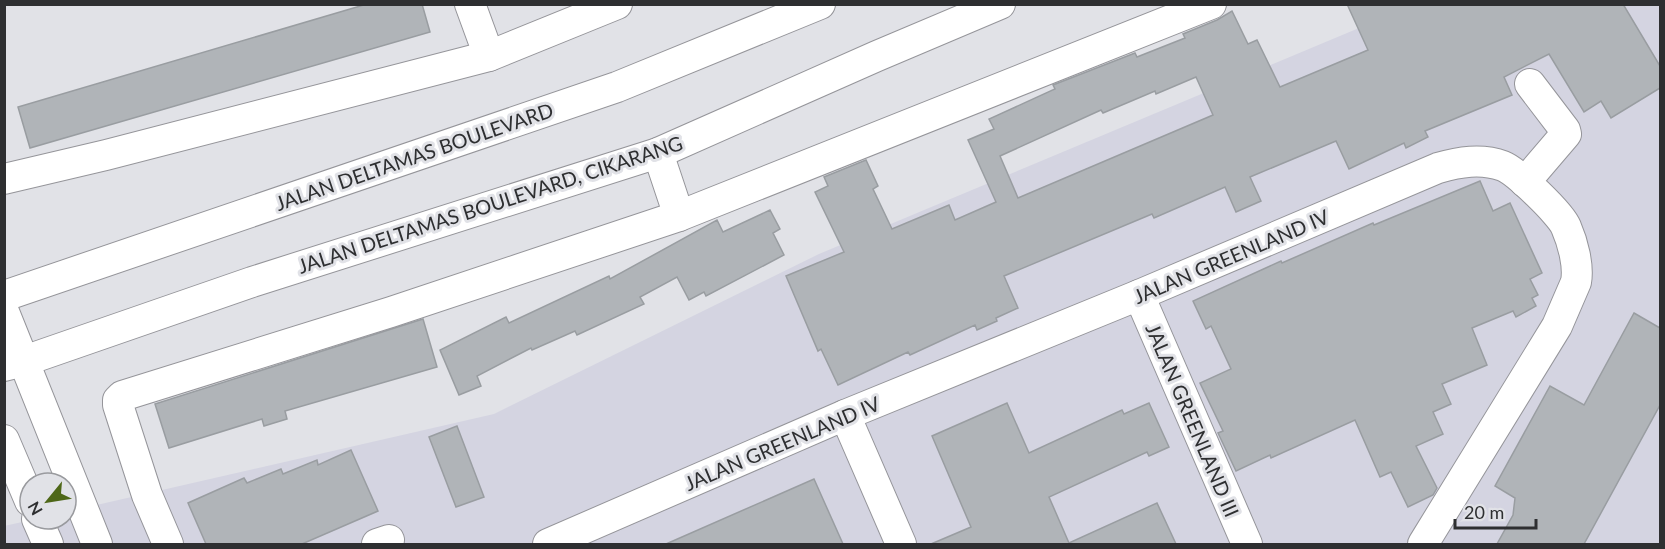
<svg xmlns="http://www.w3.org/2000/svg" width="1665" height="549" font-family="Lato,sans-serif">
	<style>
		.built { fill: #d4d4e1 }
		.building { fill: #b0b4b8; stroke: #999da1; stroke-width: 1.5; fill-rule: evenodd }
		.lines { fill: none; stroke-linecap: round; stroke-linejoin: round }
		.minor-casing { stroke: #95959a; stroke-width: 32 }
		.minor { stroke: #fff; stroke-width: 30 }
		.labels { text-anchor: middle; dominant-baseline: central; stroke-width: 6; stroke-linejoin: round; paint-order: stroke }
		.street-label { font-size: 20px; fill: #2e2f31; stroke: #e1e2e7 }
	</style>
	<rect width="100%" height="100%" fill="#e1e2e7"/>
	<path class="built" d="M1660 4V544H5L4 526 36 519H66V512L494 414 819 254 1414 5Z"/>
	<g class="building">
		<path d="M367 4H422L430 32 30 148 18 107Z"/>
		<path d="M1347 4H1623L1660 66V88L1611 118 1601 101 1584 112 1549 54 1504 77 1512 95 1425 131 1428 137 1406 148 1404 143 1349 169 1336 141 1250 177 1261 201 1236 212 1225 187 1154 218 1152 214 1004 276 1018 308 996 318 997 321 977 330 975 325 910 355 908 352 838 385 821 349 818 351 786 276 844 252 815 192 828 186 824 177 866 160 878 186 873 189 892 229 949 205 955 220 996 202 968 140 994 129 989 119 1055 89 1053 85 1135 53 1137 57 1185 38 1183 34 1217 20 1232 11 1248 44 1257 40 1280 87 1368 50ZM1196 77 1213 115 1018 198 1000 156 1101 110 1103 113 1155 91 1156 94Z"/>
		<path d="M1480 181 1493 211 1510 203 1542 273 1530 279 1538 295 1532 298 1536 306 1516 317 1513 311 1472 328 1487 365 1442 384 1451 404 1433 412 1443 434 1416 446 1437 488 1433 495 1408 507 1391 472 1380 477 1355 420 1271 458 1270 455 1236 471 1218 433 1223 431 1200 383 1231 369 1211 326 1206 329 1193 301 1281 261 1282 263 1373 223 1374 225Z"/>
		<path d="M770 210 780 229 773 233 784 255 706 296 704 292 689 300 677 277 640 297 644 304 577 335 575 331 532 350 531 348 477 376 481 386 459 395 440 350 506 317 509 323 609 276 610 279 717 220 723 232Z"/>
		<path d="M1634 313 1660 328V405L1584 544H1497L1513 515 1515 498 1495 486 1550 386 1584 405Z"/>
		<path d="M423 319 437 367 285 411 287 419 264 426 262 419 169 448 155 404Z"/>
		<path d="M1007 403 1029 453 1122 410 1124 414 1149 403 1169 447 1149 456 1147 452 1049 497 1069 543 1157 503 1176 544H931L971 527 932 436Z"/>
		<path d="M457 426 484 497 456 507 429 437Z"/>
		<path d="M351 450 378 511 302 544H206L188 503 244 478 247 483 281 469 283 474 317 460 318 465Z"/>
		<path d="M814 479 843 544H666Z"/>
	</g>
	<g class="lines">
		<defs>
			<g id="minor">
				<path d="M470 4 489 56"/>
				<path d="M658 153 679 216"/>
				<path d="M4 179 106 155 489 56 617 4"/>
				<path d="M1525 182 1566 134 1565 130 1530 84"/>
				<path d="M1139 295 1247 544"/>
				<path d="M4 296 617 87 820 4"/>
				<path d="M4 312 97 544"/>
				<path d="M4 366 24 361 252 282 658 153 877 56 1000 4"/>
				<path d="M845 415 901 544"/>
				<path d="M4 440 30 501"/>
				<path d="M37 519 48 544"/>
				<path d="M168 544 147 495 118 405V400L122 396 391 312 679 216 1211 4"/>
				<path d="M377 544 389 540"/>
				<path d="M548 544 845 415 1139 295 1438 168C1459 162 1481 158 1503 166 1516 171 1561 214 1566 227 1573 243 1579 266 1576 282L1557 326 1423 544"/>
			</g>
		</defs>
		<use href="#minor" class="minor-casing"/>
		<use href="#minor" class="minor"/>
	</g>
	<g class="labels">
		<g class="street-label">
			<text transform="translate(414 156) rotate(-19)">JALAN DELTAMAS BOULEVARD</text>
			<text transform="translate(490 204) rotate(-18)">JALAN DELTAMAS BOULEVARD, CIKARANG</text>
			<text transform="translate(1231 256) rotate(-23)">JALAN GREENLAND IV</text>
			<text transform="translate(1193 420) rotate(67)">JALAN GREENLAND III</text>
			<text transform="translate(782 443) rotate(-23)">JALAN GREENLAND IV</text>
		</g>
	</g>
	<rect width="1665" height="549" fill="none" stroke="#2e2f31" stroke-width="12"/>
	<g transform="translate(48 501) rotate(240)"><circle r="28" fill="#e1e2e7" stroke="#999a9e" stroke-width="1.5"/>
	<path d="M0-4.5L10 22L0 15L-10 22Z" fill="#4e6718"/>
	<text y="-9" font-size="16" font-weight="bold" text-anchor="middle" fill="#2e2f31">N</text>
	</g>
	<path d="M1455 519v9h81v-9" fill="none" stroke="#2e2f31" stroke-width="3"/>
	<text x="1464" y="519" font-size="18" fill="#2e2f31" stroke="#e1e2e7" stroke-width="4.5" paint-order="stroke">20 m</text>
</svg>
